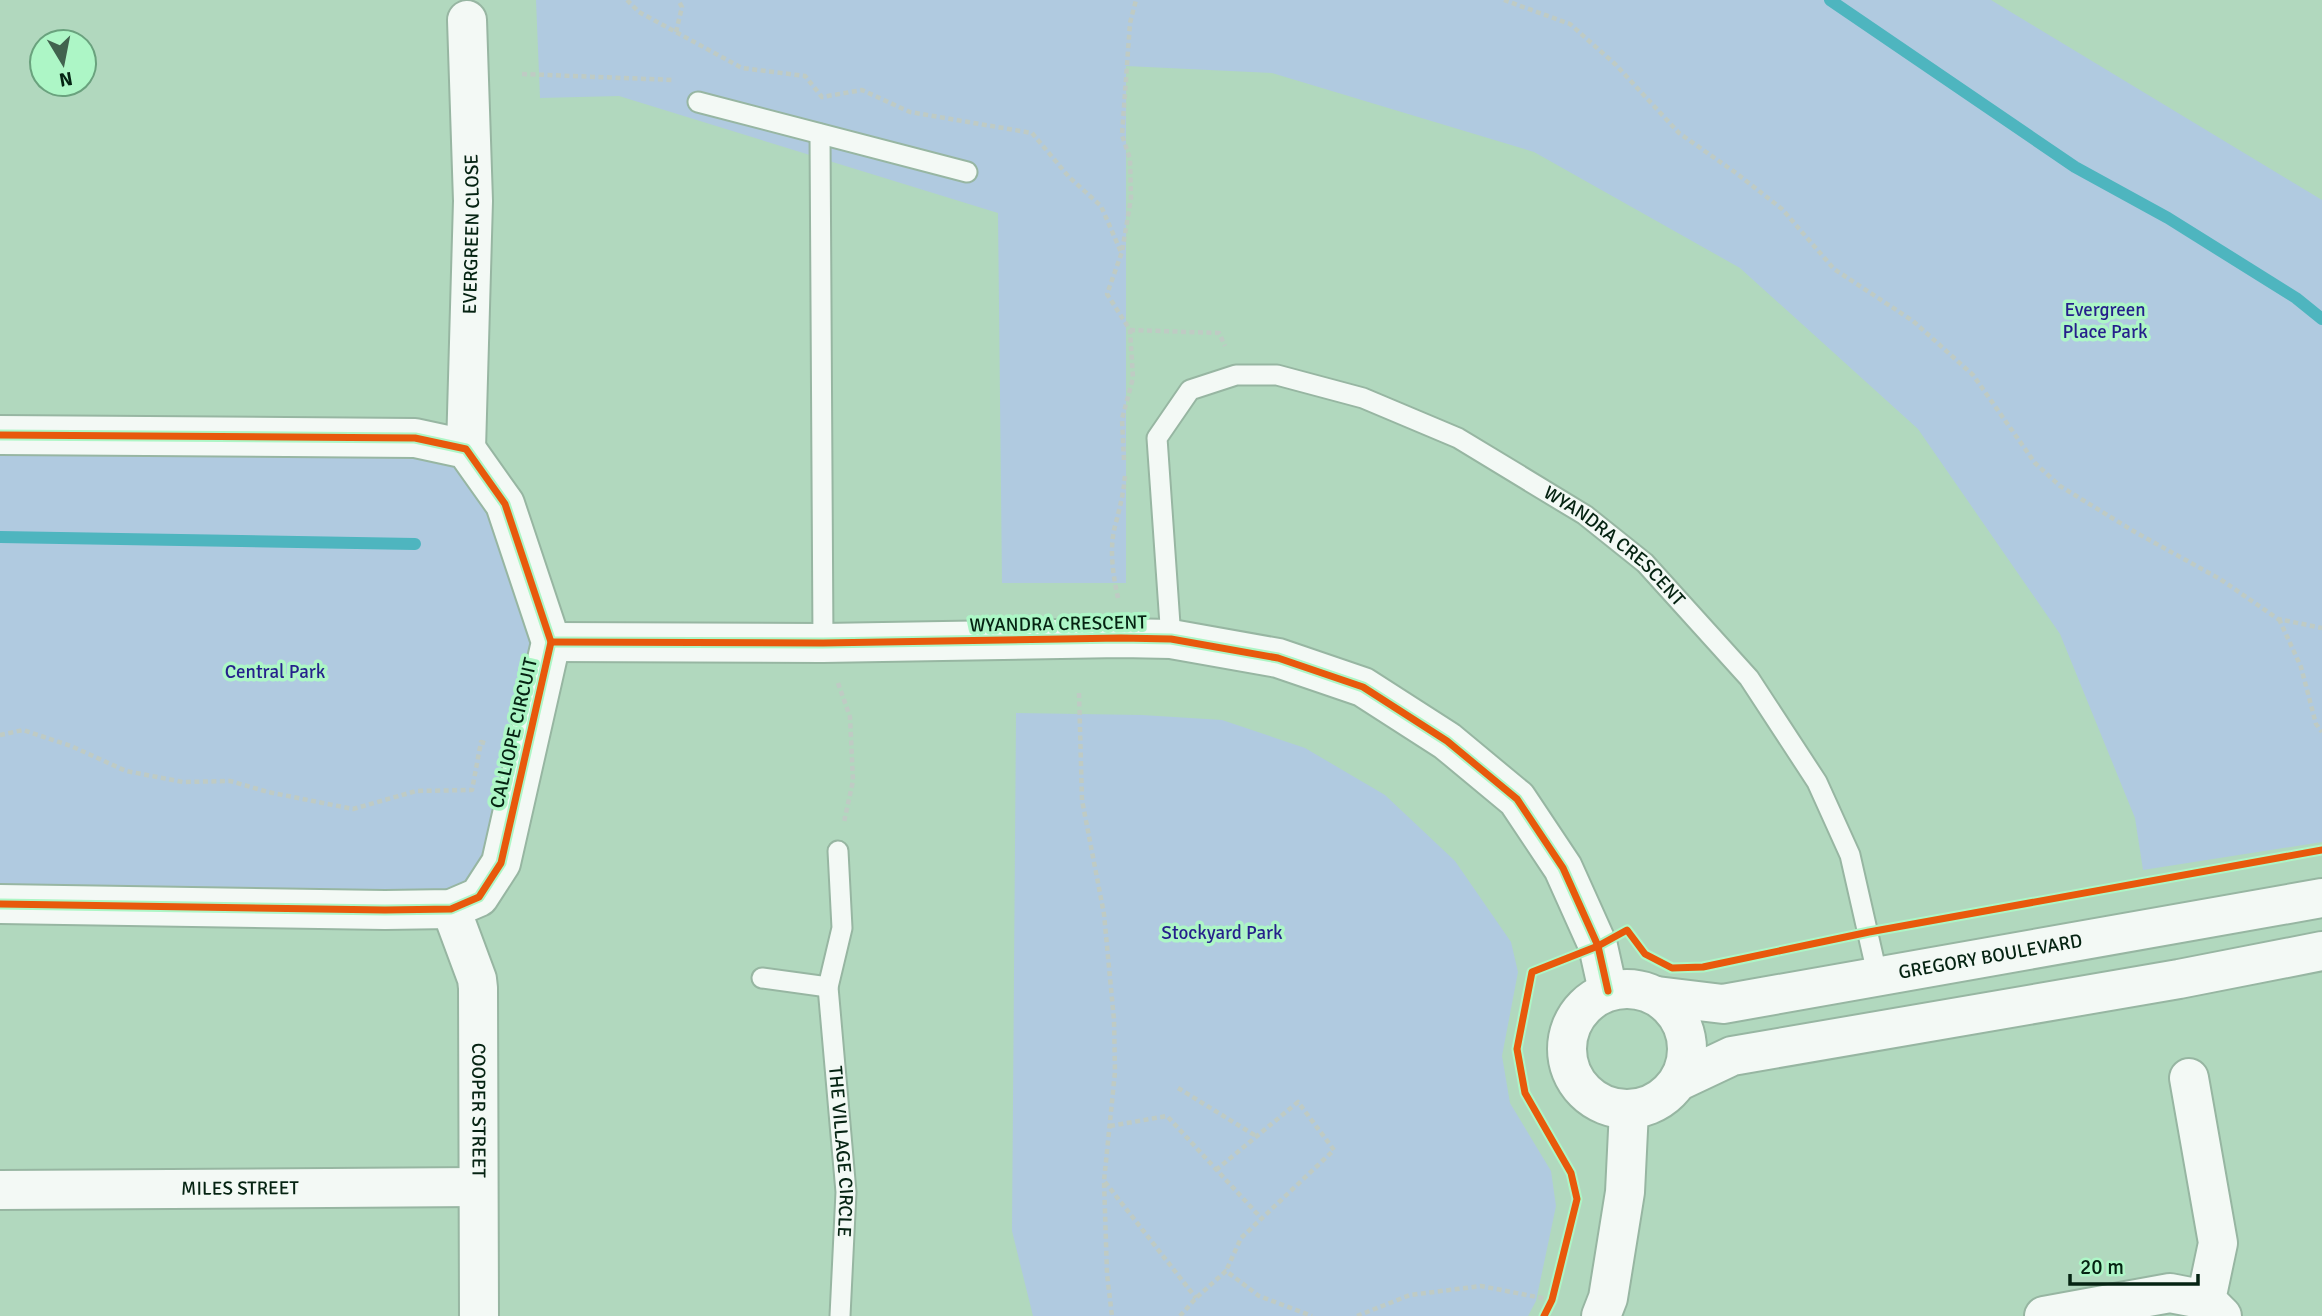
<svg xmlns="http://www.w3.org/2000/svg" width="2322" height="1316" font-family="Signika,sans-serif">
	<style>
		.green { fill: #b0cae0 }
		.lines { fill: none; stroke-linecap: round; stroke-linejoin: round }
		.stream { stroke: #4eb5bf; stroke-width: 12 }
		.service-casing { stroke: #97b6a2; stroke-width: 23 }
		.minor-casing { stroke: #97b6a2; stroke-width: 42 }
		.path { stroke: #bfcbc4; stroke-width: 4.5; stroke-dasharray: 5 3.5; stroke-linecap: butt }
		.service { stroke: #f3f9f5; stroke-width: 19 }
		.minor { stroke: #f3f9f5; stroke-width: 38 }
		.cycleway-casing { stroke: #adf6c6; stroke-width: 11 }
		.cycleway { stroke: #e8590c; stroke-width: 7 }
		.labels { text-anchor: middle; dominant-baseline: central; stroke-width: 7; stroke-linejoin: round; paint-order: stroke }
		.street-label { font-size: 19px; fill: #052312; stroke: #adf6c6 }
		.park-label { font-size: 19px; fill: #251f8b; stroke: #adf6c6 }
	</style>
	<rect width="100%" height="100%" fill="#b1d8be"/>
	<g class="green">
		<path d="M536 0H1991L2322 200V842L2143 870 2135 818 2060 634 1918 429 1740 268 1534 152 1272 73 1126 66V583H1002L998 213 619 96 540 98Z"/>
		<path d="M0 435 466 449 551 642 479 897 0 904Z"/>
		<path d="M1016 713 1142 715 1222 720 1305 748 1385 795 1455 861 1511 942 1518 972 1502 1056 1510 1103 1551 1171 1556 1206 1536 1301 1528 1316H1033L1012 1231Z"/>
	</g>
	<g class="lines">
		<g class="stream">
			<path d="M1830 0 2075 167 2168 218 2296 298 2322 319"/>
			<path d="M0 537 415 544"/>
		</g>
		<defs>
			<g id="service">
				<path d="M698 102 967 172"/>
				<path d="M820 134 823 643"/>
				<path id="s1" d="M1171 639 1157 438 1190 390 1236 375H1277L1363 398 1458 438 1585 515 1645 563 1749 678 1817 782 1850 855 1878 978"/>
				<path id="s2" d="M838 851 842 928 828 987 846 1192 840 1316"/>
				<path d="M762 978 828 987"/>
			</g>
			<g id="minor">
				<path d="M0 435 415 438 466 449 505 504 551 642 501 863 479 897 451 909 385 910 0 904"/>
				<path id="s3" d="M466 449 473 201 467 20"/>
				<path d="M551 642 823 643 1121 638 1171 639 1278 658 1363 687 1447 741 1517 799 1563 868 1598 946 1608 991"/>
				<path id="s4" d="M451 909 477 979 478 988 479 1316"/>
				<circle cx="1627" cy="1049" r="60"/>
				<path id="s5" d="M1657 996 1723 1004 2322 898"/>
				<path d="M2189 1078 2218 1243 2206 1300 2222 1316"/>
				<path d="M1679 1081 1732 1056 2179 979 2322 951"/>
				<path id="s6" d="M0 1190 478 1187"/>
				<path d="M1601 1316 1608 1298 1625 1192 1629 1110"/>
				<path d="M2044 1316 2170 1293 2206 1300"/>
			</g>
		</defs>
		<use href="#service" class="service-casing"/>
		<use href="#minor" class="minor-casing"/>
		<g class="path">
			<path d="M627 0 639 12 742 68 805 76 822 97 862 90 910 112 1032 133 1069 177 1101 206 1121 252"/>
			<path d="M1504 0 1570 24 1615 64 1679 133 1736 173 1782 209 1834 269 1913 321 1973 375 2035 463 2060 486 2135 532 2220 579 2278 619 2322 628"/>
			<path d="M676 32 682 7 678 0"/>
			<path d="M522 74 674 80"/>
			<path d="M1130 330 1219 333 1225 346"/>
			<path d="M1124 460 1122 419 1133 378 1130 330 1107 294 1122 252 1131 198 1130 159 1122 135 1130 23 1136 0"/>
			<path d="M1118 598C1113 575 1109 549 1115 526 1120 507 1123 496 1125 476"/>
			<path d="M2279 619 2301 667 2316 724 2322 732"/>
			<path d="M838 683 850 717 853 781 844 822"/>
			<path d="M1079 693 1082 800 1104 914 1114 1020 1115 1072 1104 1181 1107 1274 1112 1316"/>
			<path d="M0 735 23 730 71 746 126 771 183 782 230 781 268 792 353 809 416 791 472 790 481 742 488 744"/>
			<path d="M1178 1088 1256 1136"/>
			<path d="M1110 1126 1167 1116 1262 1219"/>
			<path d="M1216 1170 1298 1102 1334 1150 1241 1238 1226 1271"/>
			<path d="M1105 1182 1196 1298"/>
			<path d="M1180 1316 1196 1298 1226 1271 1259 1296 1312 1316"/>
			<path d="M1357 1316 1410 1295 1481 1286 1552 1300"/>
		</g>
		<use href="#service" class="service"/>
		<use href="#minor" class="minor"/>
		<defs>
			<g id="cycleway">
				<path d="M0 435 415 438 466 449 505 504 551 642 501 863 479 897 451 909 385 910 0 904"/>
				<path d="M551 642 823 643 1121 638 1171 639 1278 658 1363 687 1447 741 1517 799 1563 868 1598 946 1608 991"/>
				<path d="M1544 1316 1552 1300 1577 1199 1571 1173 1525 1093 1517 1049 1532 972 1598 946 1627 930 1645 954 1672 968 1703 967 1869 932 2322 850"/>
			</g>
		</defs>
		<use href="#cycleway" class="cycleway-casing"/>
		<use href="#cycleway" class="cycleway"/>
	</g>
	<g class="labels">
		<g class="street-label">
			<text stroke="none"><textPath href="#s3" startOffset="215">EVERGREEN CLOSE</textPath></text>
			<text stroke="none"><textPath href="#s1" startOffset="732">WYANDRA CRESCENT</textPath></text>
			<text transform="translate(1058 624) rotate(-1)">WYANDRA CRESCENT</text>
			<text transform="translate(514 733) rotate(-77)">CALLIOPE CIRCUIT</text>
			<text stroke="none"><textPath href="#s5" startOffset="338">GREGORY BOULEVARD</textPath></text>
			<text stroke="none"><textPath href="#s4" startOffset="206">COOPER STREET</textPath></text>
			<text stroke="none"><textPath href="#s2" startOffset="303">THE VILLAGE CIRCLE</textPath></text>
			<text stroke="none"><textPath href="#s6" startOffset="240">MILES STREET</textPath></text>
		</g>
		<g class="park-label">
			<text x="2105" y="310">Evergreen<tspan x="2105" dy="22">Place Park</tspan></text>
			<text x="275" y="672">Central Park</text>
			<text x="1222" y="933">Stockyard Park</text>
		</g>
	</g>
	<g transform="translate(63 63) rotate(170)"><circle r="33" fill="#adf6c6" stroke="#6aa27e" stroke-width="2"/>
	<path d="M0-5L12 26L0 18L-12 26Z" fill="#41624e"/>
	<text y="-10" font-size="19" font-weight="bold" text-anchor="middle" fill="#052312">N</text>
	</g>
	<path d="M2070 1274v10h128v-10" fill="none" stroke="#052312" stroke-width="3.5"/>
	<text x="2080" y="1274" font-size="21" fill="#052312" stroke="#adf6c6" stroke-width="5" paint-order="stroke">20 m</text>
</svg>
